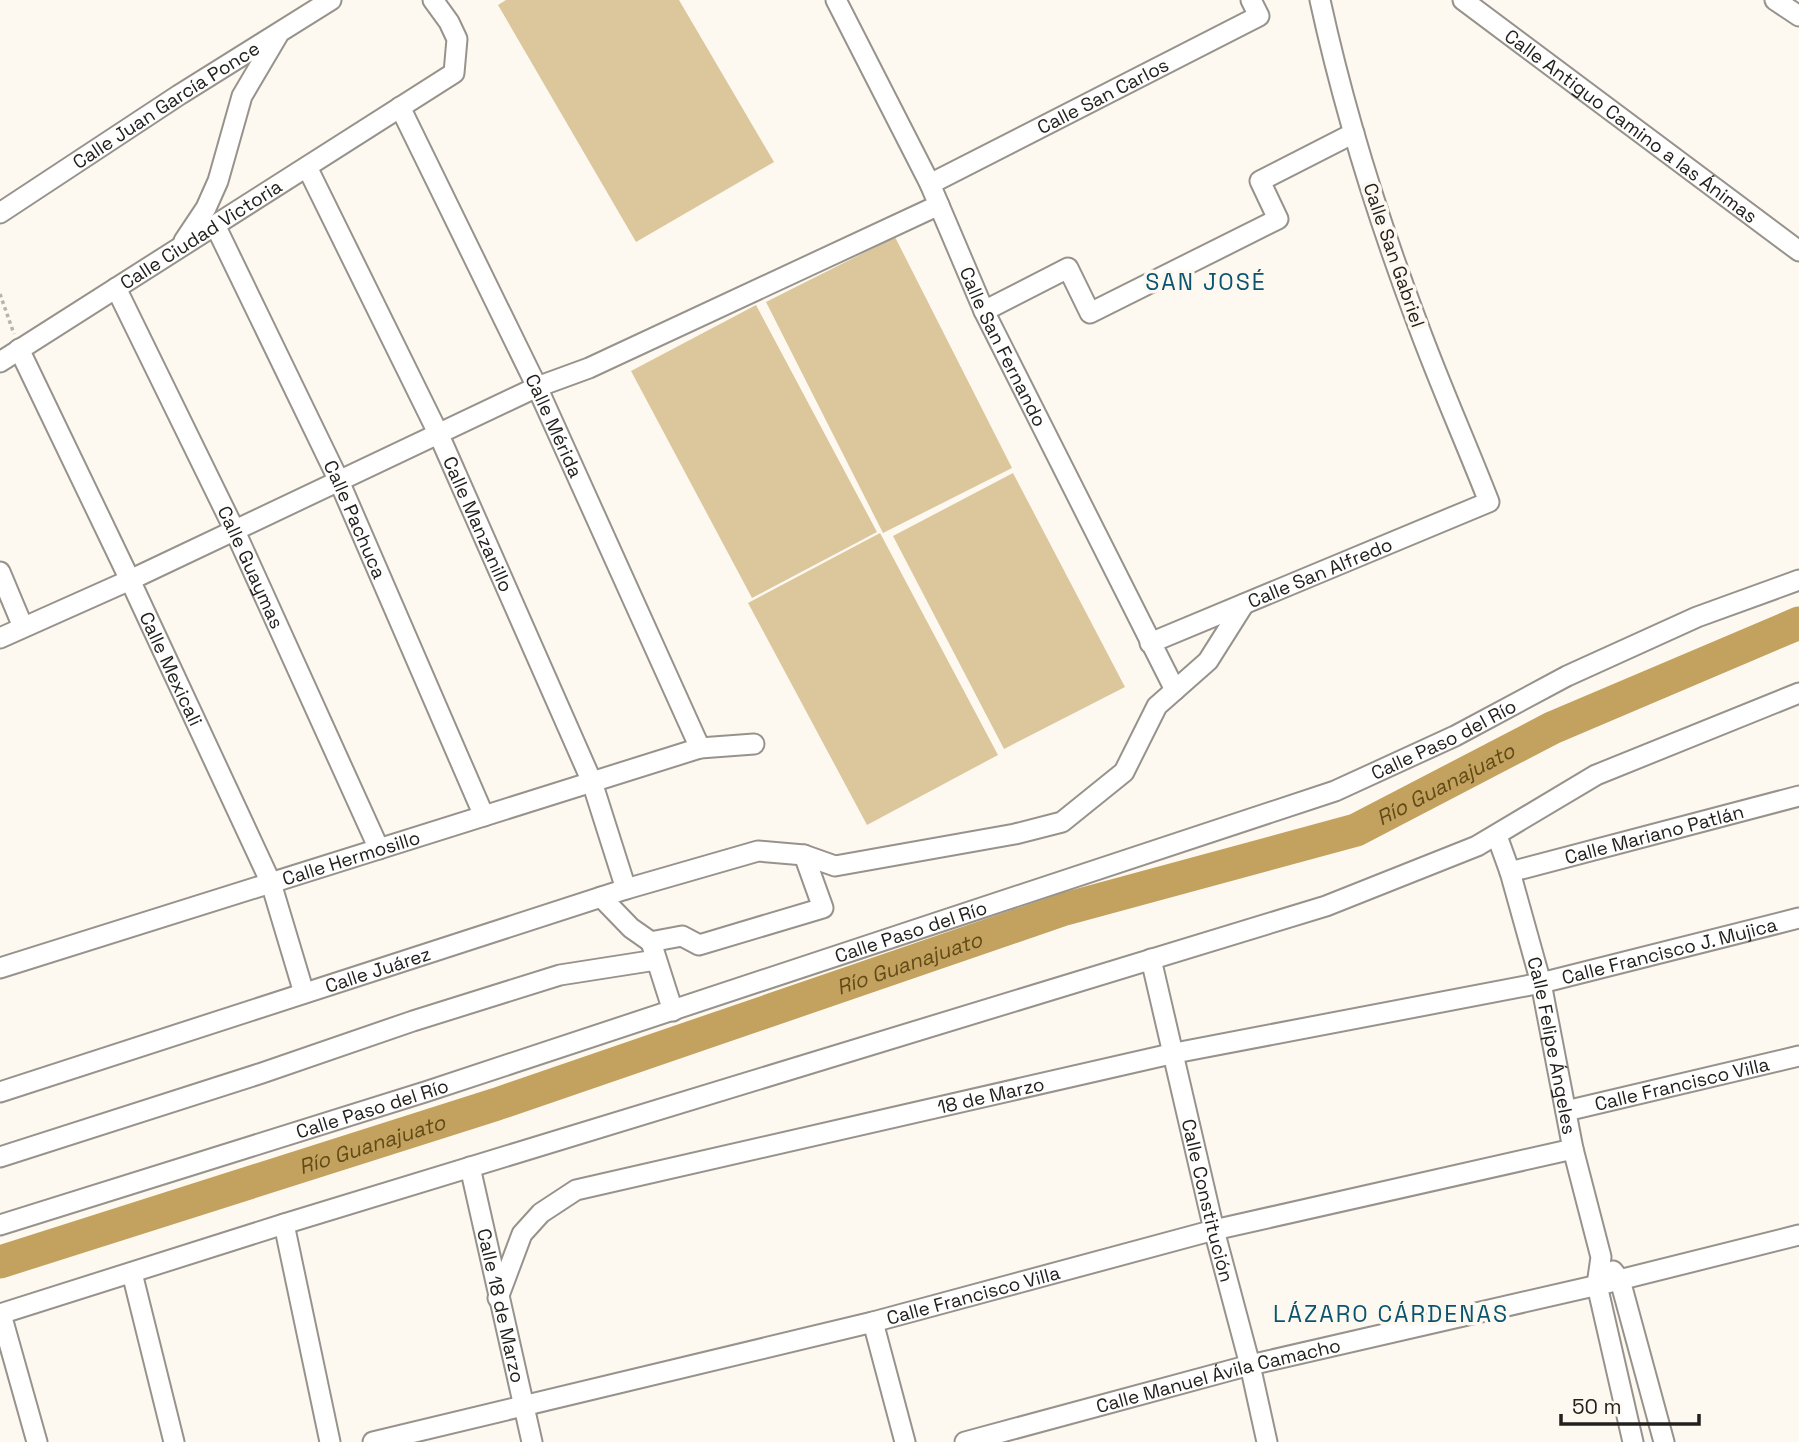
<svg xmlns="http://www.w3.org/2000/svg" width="1799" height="1442" font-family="'Space Grotesk',sans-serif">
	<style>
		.green { fill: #dcc79d }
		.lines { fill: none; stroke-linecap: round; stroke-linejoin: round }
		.river { stroke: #c2a25e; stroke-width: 33 }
		.street-casing { stroke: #97938c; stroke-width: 23 }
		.path { stroke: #b6b3ac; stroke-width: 3.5; stroke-dasharray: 3.5 3.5; stroke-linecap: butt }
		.street { stroke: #fff; stroke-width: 19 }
		.labels { text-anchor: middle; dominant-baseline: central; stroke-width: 7; stroke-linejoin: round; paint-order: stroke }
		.street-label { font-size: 19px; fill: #22211e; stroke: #fdf9f1 }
		.water-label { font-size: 21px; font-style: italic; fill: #624b17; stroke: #fdf9f1 }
		.quarter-label { font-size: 23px; letter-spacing: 2px; fill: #0a5470; stroke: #fdf9f1 }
	</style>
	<rect width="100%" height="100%" fill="#fdf9f1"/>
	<g class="green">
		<path d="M506 0H679L774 162 636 242 498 5Z"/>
		<path d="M895 237 1012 468 883 533 766 302Z"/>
		<path d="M756 305 877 532 752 598 631 371Z"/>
		<path d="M1013 473 1125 687 1004 749 893 536Z"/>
		<path d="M880 533 998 755 867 825 748 603Z"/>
	</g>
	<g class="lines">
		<path class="river" id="s1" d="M0 1262 497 1104 1065 909 1356 830 1552 728 1799 623"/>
		<defs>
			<g id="street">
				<path id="s2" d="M836 0 930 184 984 311 1175 690"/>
				<path id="s3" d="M1463 0 1799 251"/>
				<path d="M1775 0 1799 16"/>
				<path id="s4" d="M400 107 537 387 700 748"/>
				<path id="s5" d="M307 167 439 435 592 782 626 889"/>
				<path id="s6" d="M930 184 1259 16 1251 0"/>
				<path id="s7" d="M0 213 179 95 331 0"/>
				<path id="s8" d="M215 225 339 481 484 816"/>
				<path d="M184 241 206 208 218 181 242 96 278 35"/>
				<path id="s9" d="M116 288 234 529 379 849"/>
				<path d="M984 311 1068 268 1090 313 1278 219 1260 181 1354 133"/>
				<path id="s10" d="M19 349 130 580 271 883 304 993"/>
				<path id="s11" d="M0 362 454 73 457 39 449 22 433 0"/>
				<path d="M0 572 23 627"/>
				<path d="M0 638 130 580 537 387 589 368 939 205"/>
				<path id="s12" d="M1150 643 1489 502C1466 443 1440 385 1418 325 1378 219 1344 110 1320 0"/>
				<path id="s13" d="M1497 836 1510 872 1541 983 1573 1149 1601 1257 1597 1285 1633 1442"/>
				<path id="s14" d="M1510 872 1799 796"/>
				<path d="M601 897 631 928 651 942 673 1011"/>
				<path d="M650 942 682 936 699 945 823 908 804 855"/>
				<path id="s15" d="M1151 959 1214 1230 1250 1365 1267 1442"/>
				<path id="s16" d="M0 968 700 748 754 744"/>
				<path id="s17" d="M0 1092 626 889 758 851 804 855 835 866 1015 834 1062 822 1124 772 1157 706 1208 661 1244 604"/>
				<path id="s18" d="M1566 1111 1799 1056"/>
				<path d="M0 1157 262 1073 413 1021 560 975 656 960"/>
				<path id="s19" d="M470 1167 532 1442"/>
				<path d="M284 1224 330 1442"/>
				<path id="s20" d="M0 1225 428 1091 1335 791 1455 736 1567 676 1697 617 1799 580"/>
				<path d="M1613 1271 1620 1280 1664 1442"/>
				<path d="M132 1273 174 1442"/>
				<path id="s21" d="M498 1298 522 1234 541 1213 576 1190 1175 1053 1541 983 1799 918"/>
				<path d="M0 1314 284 1224 1326 906 1477 846 1596 775 1799 693"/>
				<path d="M1 1314 37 1442"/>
				<path d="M873 1322 905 1442"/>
				<path id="s22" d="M373 1442 873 1322 1214 1230 1573 1149"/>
				<path id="s23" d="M965 1442 1250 1365 1607 1283 1799 1235"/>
			</g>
		</defs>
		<use href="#street" class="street-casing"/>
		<path class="path" d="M0 294 14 334"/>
		<use href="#street" class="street"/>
	</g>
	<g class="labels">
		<g class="street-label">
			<text stroke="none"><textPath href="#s6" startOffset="194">Calle San Carlos</textPath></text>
			<text stroke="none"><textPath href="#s7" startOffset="198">Calle Juan García Ponce</textPath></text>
			<text stroke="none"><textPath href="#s3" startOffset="210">Calle Antiguo Camino a las Ánimas</textPath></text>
			<text stroke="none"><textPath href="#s11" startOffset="238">Calle Ciudad Victoria</textPath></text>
			<text transform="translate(1394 255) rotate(71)">Calle San Gabriel</text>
			<text stroke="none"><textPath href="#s2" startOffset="385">Calle San Fernando</textPath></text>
			<text stroke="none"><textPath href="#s4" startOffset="354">Calle Mérida</textPath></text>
			<text stroke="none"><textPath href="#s8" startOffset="326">Calle Pachuca</textPath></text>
			<text stroke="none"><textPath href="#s5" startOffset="396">Calle Manzanillo</textPath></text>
			<text stroke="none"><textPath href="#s9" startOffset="310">Calle Guaymas</textPath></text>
			<text stroke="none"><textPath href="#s12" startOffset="184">Calle San Alfredo</textPath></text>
			<text stroke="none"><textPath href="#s10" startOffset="354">Calle Mexicali</textPath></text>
			<text stroke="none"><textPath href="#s20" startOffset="1524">Calle Paso del Río</textPath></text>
			<text stroke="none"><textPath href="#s14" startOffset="149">Calle Mariano Patlán</textPath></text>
			<text stroke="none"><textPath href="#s16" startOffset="368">Calle Hermosillo</textPath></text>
			<text stroke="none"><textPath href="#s20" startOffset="957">Calle Paso del Río</textPath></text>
			<text stroke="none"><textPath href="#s21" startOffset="1258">Calle Francisco J. Mujica</textPath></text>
			<text stroke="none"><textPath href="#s17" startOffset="397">Calle Juárez</textPath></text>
			<text stroke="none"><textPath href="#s13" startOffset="217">Calle Felipe Ángeles</textPath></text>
			<text stroke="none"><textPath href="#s18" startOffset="119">Calle Francisco Villa</textPath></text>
			<text stroke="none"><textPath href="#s21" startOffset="564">18 de Marzo</textPath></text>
			<text stroke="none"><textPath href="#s20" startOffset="390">Calle Paso del Río</textPath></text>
			<text stroke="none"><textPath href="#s15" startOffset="248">Calle Constitución</textPath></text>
			<text stroke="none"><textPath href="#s22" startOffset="618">Calle Francisco Villa</textPath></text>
			<text stroke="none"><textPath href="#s19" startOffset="142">Calle 18 de Marzo</textPath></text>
			<text stroke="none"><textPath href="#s23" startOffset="262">Calle Manuel Ávila Camacho</textPath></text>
		</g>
		<g class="water-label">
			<text stroke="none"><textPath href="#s1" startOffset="1524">Río Guanajuato</textPath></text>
			<text stroke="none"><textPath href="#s1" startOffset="957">Río Guanajuato</textPath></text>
			<text stroke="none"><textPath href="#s1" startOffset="390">Río Guanajuato</textPath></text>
		</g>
		<g class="quarter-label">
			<text x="1206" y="282">SAN JOSÉ</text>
			<text x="1391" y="1314">LÁZARO CÁRDENAS</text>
		</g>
	</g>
	<path d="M1561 1414v10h138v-10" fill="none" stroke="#22211e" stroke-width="3.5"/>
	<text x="1572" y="1414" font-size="21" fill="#22211e" stroke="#fdf9f1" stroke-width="5" paint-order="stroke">50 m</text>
</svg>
